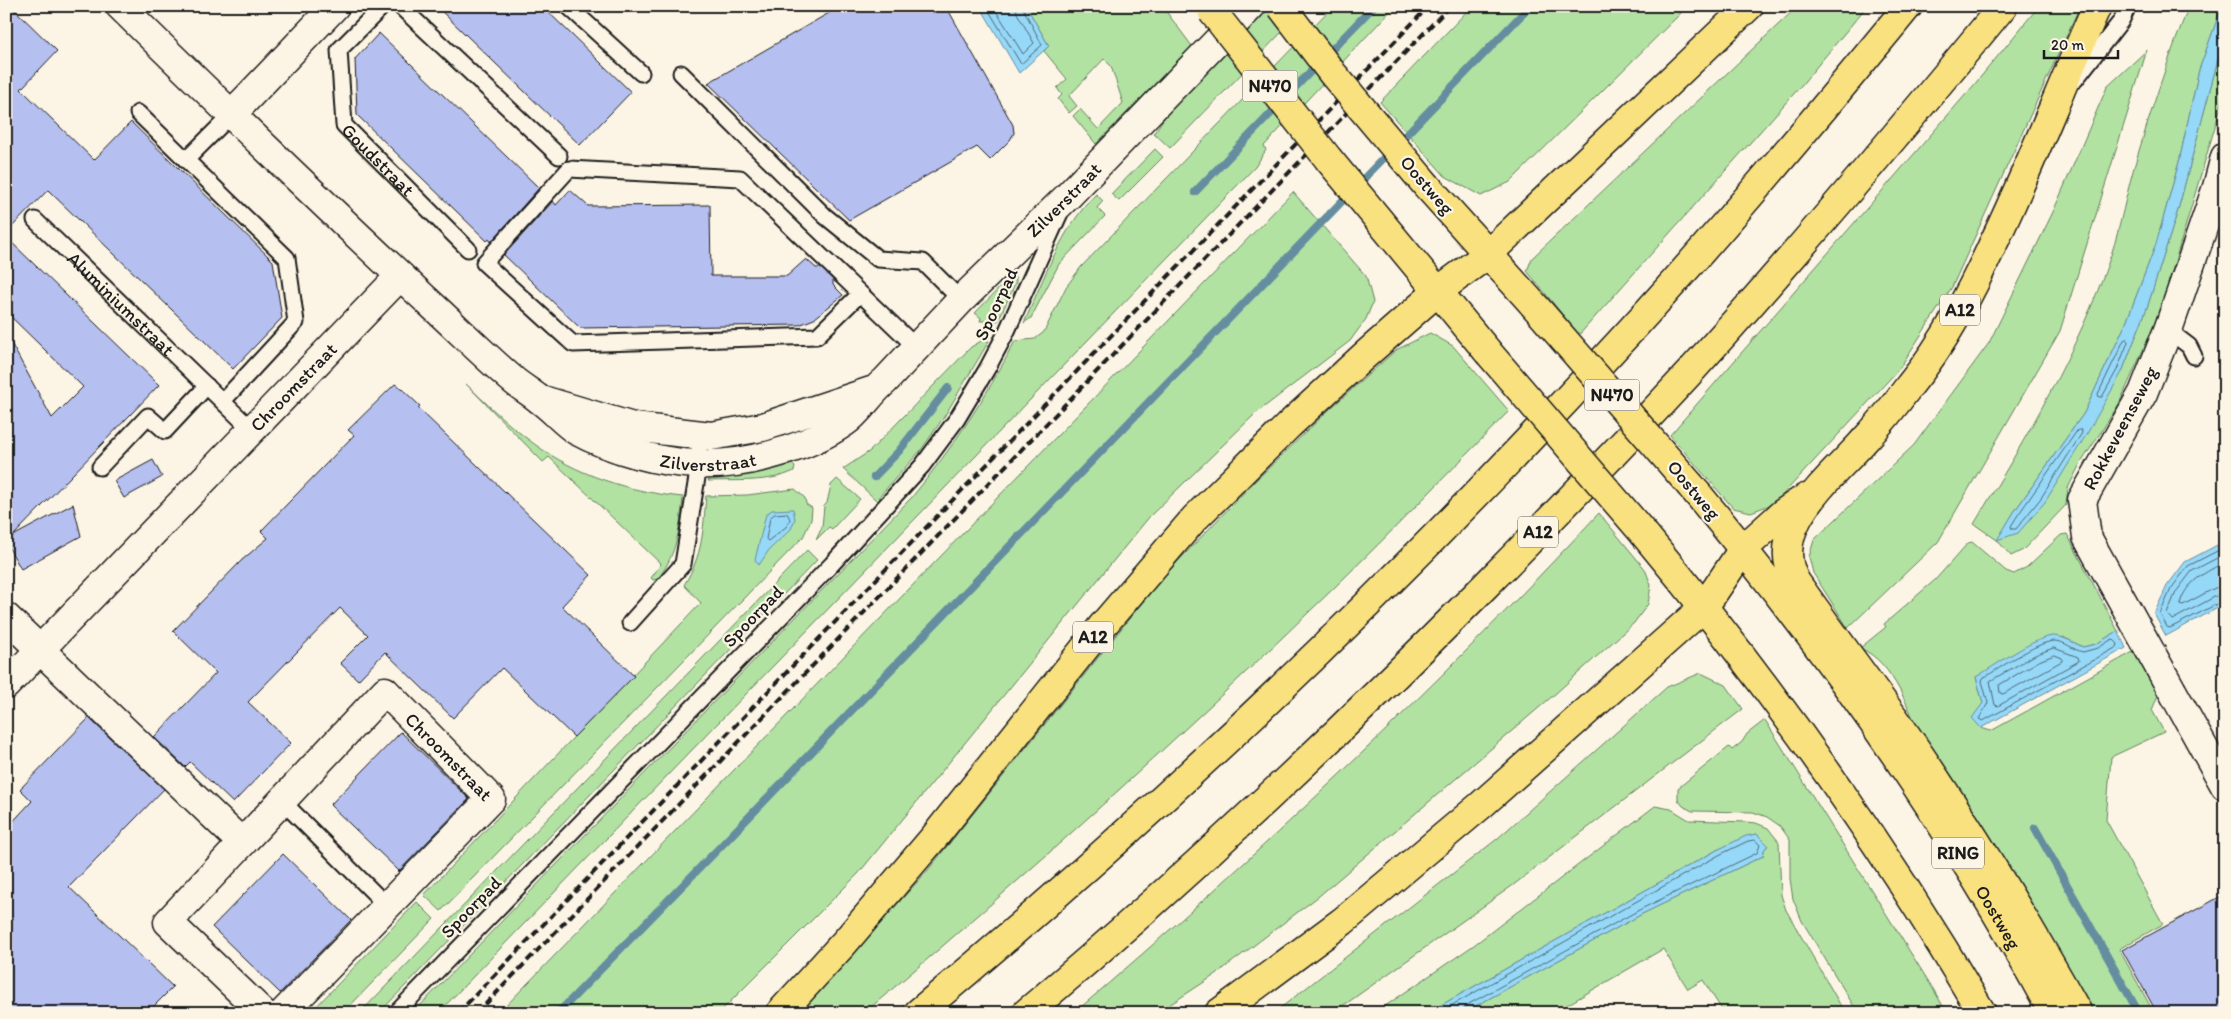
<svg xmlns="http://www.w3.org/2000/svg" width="2231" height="1019" font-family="Itim,sans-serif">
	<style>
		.green { fill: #b1e2a2; stroke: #667f5f }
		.water { fill: #96d8f8; stroke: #658da0 }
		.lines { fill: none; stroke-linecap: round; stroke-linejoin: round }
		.shore { stroke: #4d6774; stroke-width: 1 }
		.stream { stroke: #658da0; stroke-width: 8 }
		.building { fill: #b5bff0; stroke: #1c1c1c }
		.service-casing { stroke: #1c1c1c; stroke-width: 19 }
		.minor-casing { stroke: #1c1c1c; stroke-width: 31 }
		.tertiary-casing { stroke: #1c1c1c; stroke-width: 31 }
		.primary-casing { stroke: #1c1c1c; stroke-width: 31 }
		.motorway-casing { stroke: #1c1c1c; stroke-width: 31 }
		.service { stroke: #fcf5e5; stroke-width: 15 }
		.minor { stroke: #fcf5e5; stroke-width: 28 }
		.tertiary { stroke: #fcf5e5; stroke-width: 28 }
		.primary { stroke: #fae180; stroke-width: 28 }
		.motorway { stroke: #fae180; stroke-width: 28 }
		.rail { stroke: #1c1c1c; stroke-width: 4; stroke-dasharray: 8 4; stroke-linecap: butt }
		.primary-bridge-casing { stroke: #1c1c1c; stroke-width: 31; stroke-linecap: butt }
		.primary-bridge { stroke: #fae180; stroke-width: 28 }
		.labels { text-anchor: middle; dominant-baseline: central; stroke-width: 4.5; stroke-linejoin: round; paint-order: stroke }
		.shield { fill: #fcf5e5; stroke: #5f5d58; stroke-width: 1 }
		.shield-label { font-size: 18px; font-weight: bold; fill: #1c1c1c }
		.street-label { font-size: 19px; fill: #1c1c1c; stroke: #fcf5e5 }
	</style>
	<rect width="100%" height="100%" fill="#fcf5e5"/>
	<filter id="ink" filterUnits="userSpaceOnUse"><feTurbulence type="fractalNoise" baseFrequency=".02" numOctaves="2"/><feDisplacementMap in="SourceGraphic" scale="10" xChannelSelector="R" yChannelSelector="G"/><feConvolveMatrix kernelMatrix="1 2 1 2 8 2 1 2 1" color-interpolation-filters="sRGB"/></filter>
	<g filter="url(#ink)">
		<g class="green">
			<path d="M1026 6H1162L1192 46 1096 144 1073 116 1080 109 1098 129 1123 103 1111 66 1104 59 1069 96 1077 106 1069 113 1058 99 1062 95 1057 88 1067 79 1044 51 1049 46Z"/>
			<path d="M1272 6H1307L1170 148 1154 133 1166 115Z"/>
			<path d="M1333 6H1395L1264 146 1266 150 1255 167 438 1013H413L912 497C953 447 986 398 1015 341L1035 339 1044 332 1066 287 1081 267Z"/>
			<path d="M1472 6H1688L1510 182 1481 196 1445 176 1380 102Z"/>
			<path d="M1798 6H1867L1799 88 1579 335 1527 271 1532 258Z"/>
			<path d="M2039 6H2080L1952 287 1899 369 1775 503 1751 512 1733 508 1670 435 1974 85Z"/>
			<path d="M2189 6H2222L2199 70 2179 162 2156 244 2126 323 2084 413 2014 512 1998 540 2122 372 2148 305 2178 210 2225 33V93L2160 312 2119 404 2079 466 2068 488 2066 505 2023 550 2011 556 1997 540 1974 524C2026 438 2078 351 2111 255 2121 225 2126 194 2135 164 2151 111 2168 58 2189 6Z"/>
			<path d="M2147 50 2060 331 1938 542 1848 628 1813 573 1809 557 1814 540 1914 445 1989 343 2053 212 2107 87Z"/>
			<path d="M1155 149 1163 157 1119 201 1111 194Z"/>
			<path d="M1293 192 1366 276 1373 302 1366 319 1350 341 1255 414 1150 516 858 874 719 1013H499Z"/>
			<path d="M1096 194 1103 201 1097 208 1105 216 1059 264 1031 318 1024 323C1044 278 1061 229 1096 194Z"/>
			<path d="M1011 276 1016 277V282L998 321H980L981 318 975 313Z"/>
			<path d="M1430 333 1453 346 1509 411C1451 470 1394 530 1334 588 1182 735 1026 877 864 1013H799L928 870 1161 579 1253 483 1331 408 1396 350Z"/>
			<path d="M983 340 989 341 944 417 921 450 876 500 843 469 870 451 971 347Z"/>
			<path d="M464 382C486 403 508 425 533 443 576 475 630 492 683 497 680 528 677 553 658 579L653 580 651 578 661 564 549 457 543 462Z"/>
			<path d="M788 460 795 467 794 471C770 483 735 480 708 481L711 477Z"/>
			<path d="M837 479 860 499 832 529 829 527 816 540 822 527 824 506 827 503 831 485Z"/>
			<path d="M795 489 805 498 806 504 812 508 811 520 803 537 441 911 424 895 701 603 684 585C703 554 703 532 706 496L747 495Z"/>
			<path d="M1599 513 1645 569 1651 585 1648 604 1634 623 1555 694 1319 896 1215 975 1157 1013H1074C1258 856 1434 690 1599 513Z"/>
			<path d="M2067 534 2118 631 2096 644 2083 647 2063 637 1976 677 1983 703 1981 728 1991 731 2133 652 2159 693 2152 710 2164 732 2111 757 2106 820 2163 924 2119 949 2154 1013H2088L1925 744C1909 713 1895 663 1860 648L1886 627 1884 624 1935 580 1968 543 1972 542 2006 571 2014 574 2027 567 2061 535Z"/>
			<path d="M807 550 817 560 379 1013H360Z"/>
			<path d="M1701 673 1726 685 1743 709 1512 886 1347 1003 1329 1013H1274L1497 839 1667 687Z"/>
			<path d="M1765 720 1932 987 1947 1013H1858L1802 921 1793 899 1790 879V840L1780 826 1767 817 1753 812 1692 811 1683 806 1678 800V788L1729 747 1732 750 1742 742 1747 734Z"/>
			<path d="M1655 806 1671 809 1689 820 1745 822 1756 823 1768 828 1779 842 1781 895 1786 910 1845 1013H1724L1703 980 1688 989 1663 949 1553 1013H1463L1644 913 1763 856 1764 850 1768 845 1756 834 1717 850 1427 1013H1375L1474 945Z"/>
			<path d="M417 902 434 919 343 1013H310Z"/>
		</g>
		<g class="water">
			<path d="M980 6H1026L1049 46 1019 73Z"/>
			<path d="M2222 6H2225V33L2178 210 2148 305 2122 372 2088 432 2045 502 2018 533 1997 540 2014 512 2084 413 2126 323 2156 244 2179 162 2199 70Z"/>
			<path d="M793 509 795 519 791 529 769 550 759 565 755 560 766 514 772 510Z"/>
			<path d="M2225 541V604L2166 636 2154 614 2167 586 2185 562Z"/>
			<path d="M2118 631 2126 648 1981 728 1972 718 1983 703 1976 677C1993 667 2036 636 2054 636 2065 637 2074 643 2083 647L2096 644Z"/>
			<path d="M1757 834 1768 845 1764 850 1763 856 1644 913 1463 1013H1427L1717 850 1746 836Z"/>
		</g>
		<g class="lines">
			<g class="shore">
				<path d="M986 6 1021 64 1042 45 1022 6"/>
				<path d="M993 6 1023 54 1034 43 1017 13 1016 6"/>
				<path d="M2127 339 2128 342 2117 370 2102 397H2099L2098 394 2124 340Z"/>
				<path d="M2078 430H2081L2082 433 2041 498 2016 529H2012L2011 526 2018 515Z"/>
				<path d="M775 514 787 513 790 519 787 526 768 541 766 539 770 518Z"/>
				<path d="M2225 547 2188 566 2171 589 2160 614 2167 627 2170 628 2225 600"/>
				<path d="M2225 554 2192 571 2176 592 2167 614 2172 620 2218 595 2225 594"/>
				<path d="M2225 562C2206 572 2185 582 2180 604L2183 605 2215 588 2225 586"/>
				<path d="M2113 639 2118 644 2117 647 1983 721 1979 719 1988 703 1982 681 1983 678C2001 668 2034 643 2054 641 2065 641 2073 650 2083 652L2098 648Z"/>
				<path d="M2054 648 2078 657 2079 661 1998 706 1995 705 1990 681 2035 655Z"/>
				<path d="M2055 655 2062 658V661L2003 694 2000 693 1999 685 2039 661Z"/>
				<path d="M1438 1013 1719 855 1748 841 1755 840 1760 845 1757 853 1641 909 1465 1006 1462 1013"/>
			</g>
			<g class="stream">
				<path d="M1286 97 1374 6"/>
				<path d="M1195 192 1279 105"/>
				<path d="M874 477 899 451 948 388"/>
				<path d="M2035 828 2139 1013"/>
				<path d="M558 1013 721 846 1530 6"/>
			</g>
		</g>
		<g class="building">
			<path d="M6 6H11L57 51 21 89 94 160 131 122 273 261 282 318 233 369 48 190 6 233Z"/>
			<path d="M436 6H542L631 92 580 145Z"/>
			<path d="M841 6H946L1013 125 1014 133 1010 140 990 160 977 147 849 220 708 83Z"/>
			<path d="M379 33 539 188 491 242 489 239 487 241 357 115 355 59Z"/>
			<path d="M570 190 588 206 710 205 711 276H787L806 259 816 268H821L833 280V285L843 295 814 319 799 325 580 328 504 255 553 201 556 205Z"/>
			<path d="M6 237 159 385 13 536 73 504 81 536 21 569 6 543V334L52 418 83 387 6 312Z"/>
			<path d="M395 384 401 388 420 406 418 408 591 575 562 606 634 676 574 737 502 668 453 718 385 652 358 680 340 663 368 635 340 608 248 702 291 743 233 803 190 762 185 767 154 737 216 673 173 631 242 560 268 538 261 531 354 435 348 430Z"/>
			<path d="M153 460 162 477 124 498 114 481Z"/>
			<path d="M89 718 164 789 69 887 173 987 147 1013H6V829L32 801 20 789Z"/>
			<path d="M401 732 469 799 399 871 330 805Z"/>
			<path d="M283 854 351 920 280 993 212 927Z"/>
			<path d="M2225 894V1013H2157L2122 950Z"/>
		</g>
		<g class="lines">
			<defs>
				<g id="service">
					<path id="s1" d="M383 6 339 50 344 125 468 249"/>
					<path d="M400 6 559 156"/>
					<path d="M568 6 641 73"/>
					<path d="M681 73 825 216 878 259 923 262 961 300"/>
					<path d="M2075 80 2121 21 2128 6"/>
					<path d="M138 113 287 258 296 322 223 401"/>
					<path d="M186 160 231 115"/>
					<path id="s2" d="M35 220 252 430"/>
					<path d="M860 294 817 336 573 344 484 263 569 169 740 178 917 348"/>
					<path d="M2168 330 2189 346 2194 356"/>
					<path d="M100 467 148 416 165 431 207 386"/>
					<path d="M630 623 683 564 699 465V435"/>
					<path d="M282 801 387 906"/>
					<path d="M396 1013 832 564 922 466 957 419 987 369 1006 333 1060 213"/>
				</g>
				<g id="minor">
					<path d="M231 115 335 6"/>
					<path d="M2225 157 2217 187 2168 330 2143 393 2082 500 2087 537 2225 786"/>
					<path d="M6 617 242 843"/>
					<path id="s3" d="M6 685 400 276"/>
					<path id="s4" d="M263 1013 168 922 385 691 491 799 283 1013"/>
				</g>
				<g id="tertiary">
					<path id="s5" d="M120 6C224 108 328 209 435 308 461 332 486 357 513 380 521 387 532 393 540 400 553 409 564 423 577 431 610 449 660 463 698 464 744 466 806 449 845 422 859 413 870 393 885 381L961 300 1068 196 1251 6"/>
					<path d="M546 401 633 427 711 436 763 427 871 391"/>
				</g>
				<g id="primary">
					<path d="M1330 161 1488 352"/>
					<path d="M1427 186 1533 304"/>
					<path id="s6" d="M1691 486C1828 649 1952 826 2053 1013"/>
					<path d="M1645 535C1770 685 1883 844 1982 1013"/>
				</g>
				<g id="motorway">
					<path d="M780 1013 845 942 936 835 1104 624 1194 519 1289 425 1364 356 1438 291 1488 254 1749 6"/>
					<path d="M918 1013C1171 802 1409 573 1631 330 1727 225 1818 116 1908 6"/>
					<path d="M1026 1013C1186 878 1339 734 1486 585 1555 515 1624 444 1691 371 1798 253 1901 130 2003 6"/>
					<path d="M1219 1013 1343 921 1480 806 1704 607 1743 549 1783 513 1805 498"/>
					<path d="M2078 1013C2023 915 1964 818 1900 726 1866 678 1830 631 1796 582 1765 529 1830 479 1862 443 1879 425 1895 405 1910 385 1945 342 1971 292 1994 242 2031 165 2062 84 2097 6"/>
				</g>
			</defs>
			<use href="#service" class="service-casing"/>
			<use href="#minor" class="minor-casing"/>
			<use href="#tertiary" class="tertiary-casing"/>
			<use href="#primary" class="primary-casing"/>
			<use href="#motorway" class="motorway-casing"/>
			<use href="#service" class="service"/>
			<use href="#minor" class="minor"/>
			<use href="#tertiary" class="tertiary"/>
			<use href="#primary" class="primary"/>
			<use href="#motorway" class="motorway"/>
			<g class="rail">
				<path d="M458 1013 1429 6"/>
				<path d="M477 1013 1450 6"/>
			</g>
			<defs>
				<g id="primary-bridge">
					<path d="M1281 6 1333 74 1427 186"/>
					<path d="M1212 11 1330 161"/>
					<path d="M1533 304 1691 486"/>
					<path d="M1488 352 1645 535"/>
				</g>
			</defs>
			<use href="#primary-bridge" class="primary-bridge-casing"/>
			<use href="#primary-bridge" class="primary-bridge"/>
		</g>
	</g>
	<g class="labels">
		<g class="shield">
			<rect x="1242.5" y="70.5" width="55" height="31" rx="4"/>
			<rect x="1940" y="294.5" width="40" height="31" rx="4"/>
			<rect x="1584.5" y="379.5" width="55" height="31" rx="4"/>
			<rect x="1518" y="516.5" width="40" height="31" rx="4"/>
			<rect x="1073" y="621.5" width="40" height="31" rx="4"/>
			<rect x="1932" y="837.5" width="52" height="31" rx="4"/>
		</g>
		<g class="shield-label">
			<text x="1270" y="86">N470</text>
			<text x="1960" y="310">A12</text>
			<text x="1612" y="395">N470</text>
			<text x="1538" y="532">A12</text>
			<text x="1093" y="637">A12</text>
			<text x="1958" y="853">RING</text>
		</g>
		<g class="street-label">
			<text stroke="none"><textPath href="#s1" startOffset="186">Goudstraat</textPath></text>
			<text transform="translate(1427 185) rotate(49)">Oostweg</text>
			<text stroke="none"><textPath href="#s5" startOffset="1218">Zilverstraat</textPath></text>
			<text stroke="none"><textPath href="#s2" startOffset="120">Aluminiumstraat</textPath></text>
			<text transform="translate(996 304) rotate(-65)">Spoorpad</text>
			<text stroke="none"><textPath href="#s3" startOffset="414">Chroomstraat</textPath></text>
			<text transform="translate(2120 428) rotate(-62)">Rokkeveenseweg</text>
			<text stroke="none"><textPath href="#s5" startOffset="761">Zilverstraat</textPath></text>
			<text transform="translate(1694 490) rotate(50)">Oostweg</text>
			<text transform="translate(753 616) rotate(-46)">Spoorpad</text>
			<text stroke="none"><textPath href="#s4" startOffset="540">Chroomstraat</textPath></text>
			<text transform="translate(471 907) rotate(-46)">Spoorpad</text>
			<text stroke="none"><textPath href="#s6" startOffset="530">Oostweg</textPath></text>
		</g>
	</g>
	<rect width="2231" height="1019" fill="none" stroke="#fcf5e5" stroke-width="25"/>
	<rect x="12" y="12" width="2206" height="994" fill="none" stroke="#1c1c1c" stroke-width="2" filter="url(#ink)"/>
	<path d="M2044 50v8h74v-8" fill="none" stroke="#1c1c1c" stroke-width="2.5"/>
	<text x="2051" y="50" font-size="15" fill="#1c1c1c" stroke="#fcf5e5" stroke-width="4" paint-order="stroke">20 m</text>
</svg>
